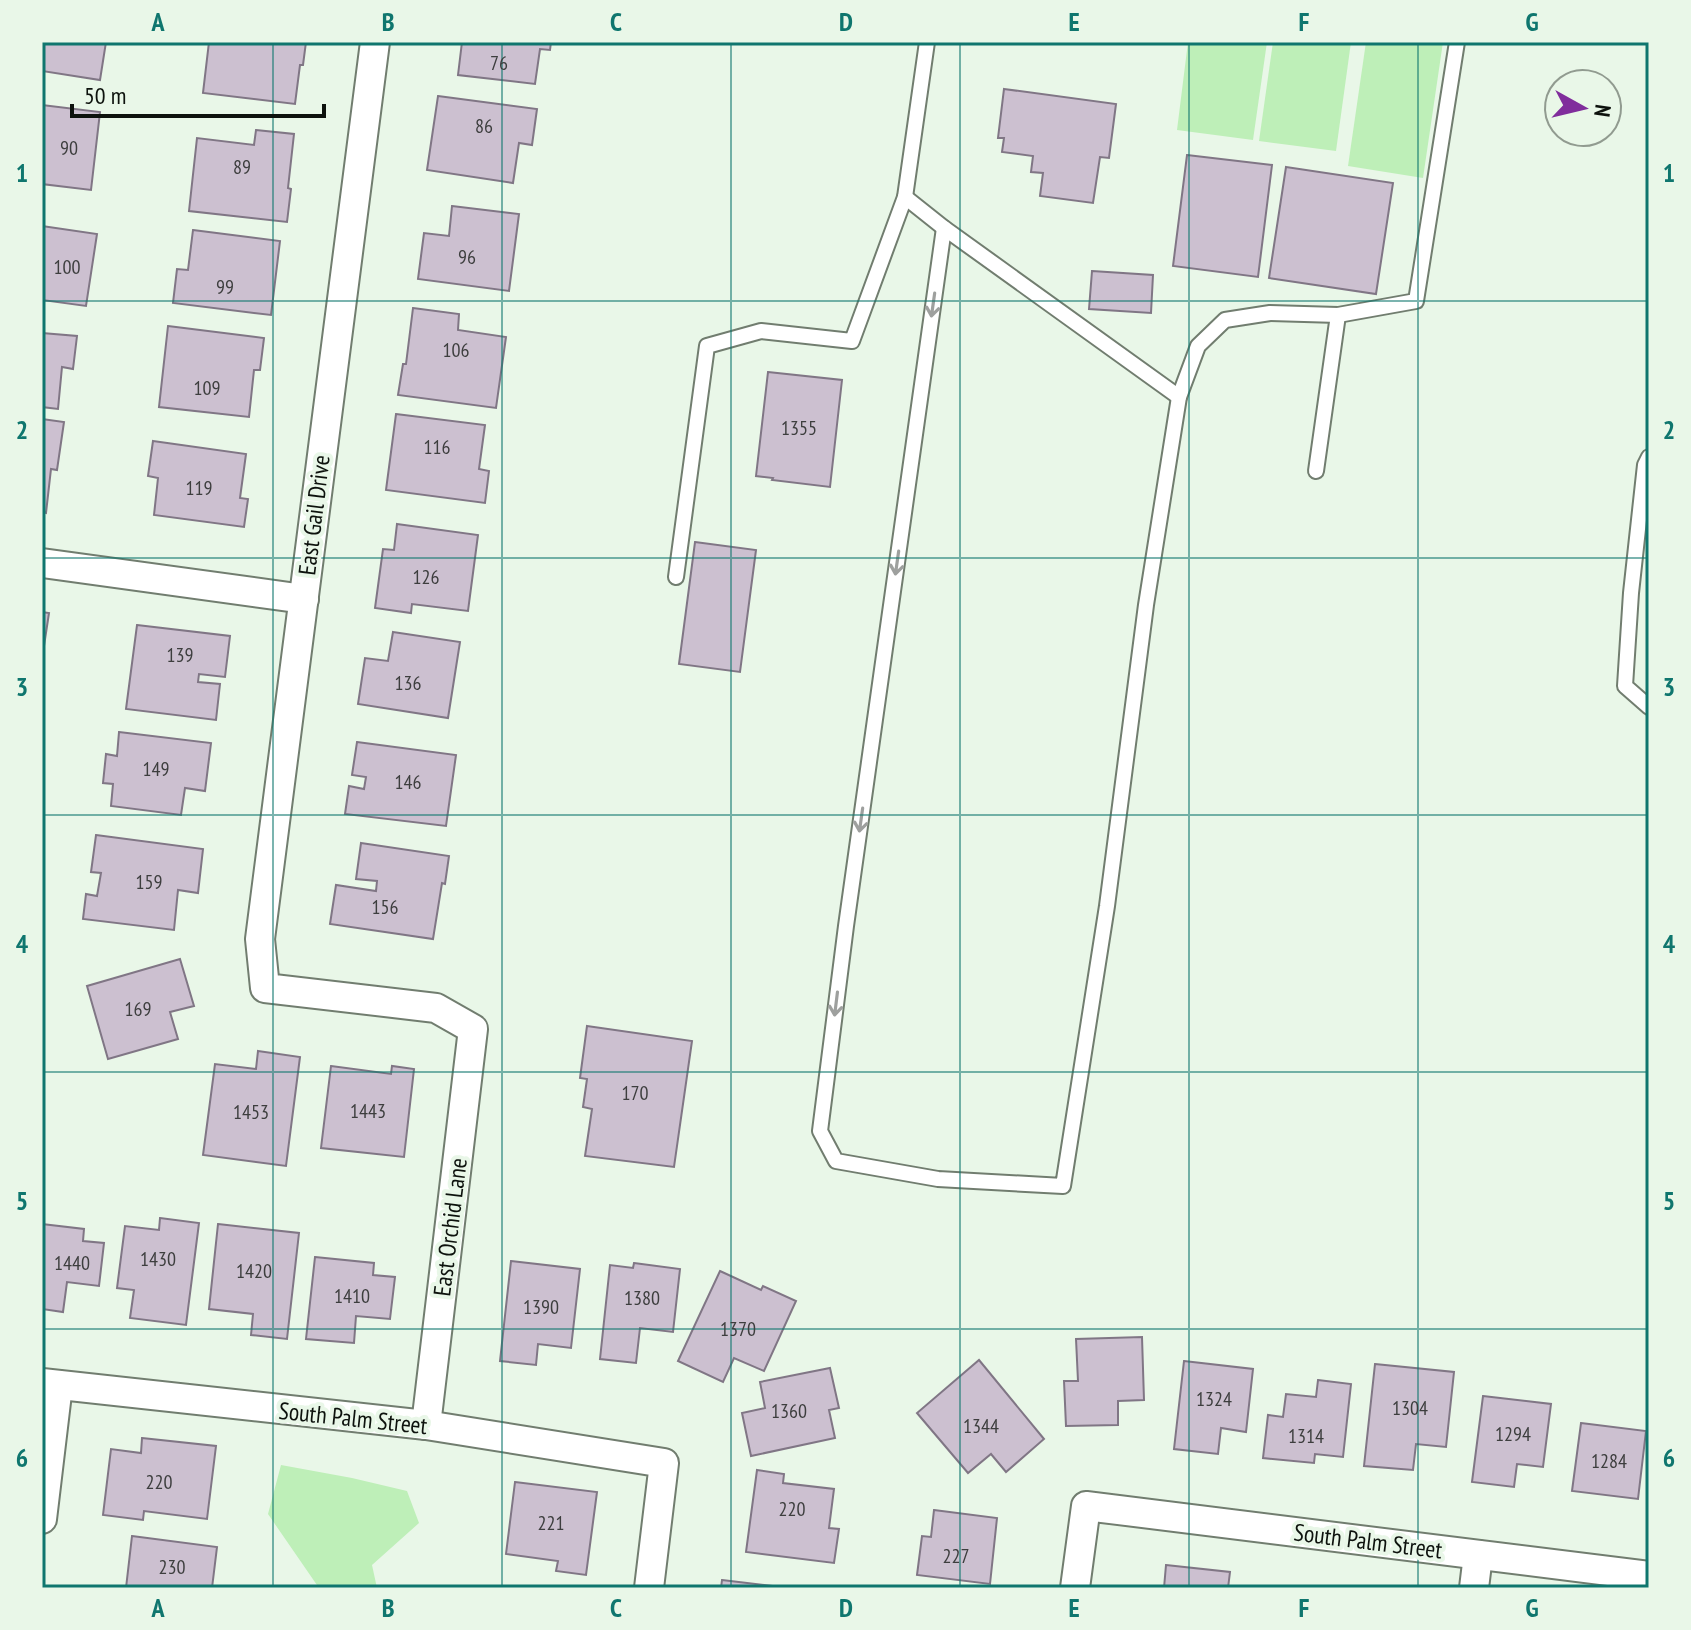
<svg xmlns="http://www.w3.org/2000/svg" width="1691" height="1630" font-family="'PT Sans Narrow',sans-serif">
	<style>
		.green { fill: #beefb8 }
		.building { fill: #ccc0d0; stroke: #807685; stroke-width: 2 }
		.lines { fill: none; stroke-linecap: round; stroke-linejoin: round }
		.lane-casing { stroke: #717d6f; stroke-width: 18 }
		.street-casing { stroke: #717d6f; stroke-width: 32 }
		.lane { stroke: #fff; stroke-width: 14 }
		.street { stroke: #fff; stroke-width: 28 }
		.oneway { stroke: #9ea09e }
		.grid { fill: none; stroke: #0f766e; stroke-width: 2; stroke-opacity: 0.55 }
		.labels { text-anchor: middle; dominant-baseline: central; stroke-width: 8; stroke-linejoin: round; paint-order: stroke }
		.number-label { font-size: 20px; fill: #3d3e3e }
		.street-label { font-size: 24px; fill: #0d120d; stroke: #e9f7e8 }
		.neatline { fill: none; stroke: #0f766e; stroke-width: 3 }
		.grid-label { font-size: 26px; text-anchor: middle; font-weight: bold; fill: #0f766e }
	</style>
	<rect width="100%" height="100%" fill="#e9f7e8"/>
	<g class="green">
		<path d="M1188 42H1267L1253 140 1177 130Z"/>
		<path d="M1273 42H1351L1336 151 1259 141Z"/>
		<path d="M1366 42H1443L1423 178 1348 166Z"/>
		<path d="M281 1465 352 1478 407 1491 419 1523 372 1565 377 1588H319L268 1514Z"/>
	</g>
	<g class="building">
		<path d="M42 42H106L100 80 42 71Z"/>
		<path d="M209 42H306L303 65H300L295 104 203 93Z"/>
		<path d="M462 42H551L550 50 540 49 535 84 458 75Z"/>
		<path d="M1004 89 1116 104 1109 158 1100 157 1093 203 1040 196 1043 173 1031 172 1033 156 1002 152 1004 138H998Z"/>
		<path d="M438 96 537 109 532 145 519 143 513 183 427 170Z"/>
		<path d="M42 105 100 112 91 190 42 184Z"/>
		<path d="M256 130 294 134 288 188 291 189 287 222 189 211 197 138 254 145Z"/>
		<path d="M1187 155 1272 165 1258 277 1173 266Z"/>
		<path d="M1286 167 1393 183 1376 294 1269 278Z"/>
		<path d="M452 206 519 214 509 291 418 279 424 233 449 236Z"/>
		<path d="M42 226 97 234 86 306 42 300Z"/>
		<path d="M193 230 280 241 271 315 173 303 177 269 188 270Z"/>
		<path d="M1092 271 1153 275 1151 313 1089 309Z"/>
		<path d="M413 308 459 314 458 330 506 337 496 408 398 395 403 364H406Z"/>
		<path d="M168 326 264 338 260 370H254L249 417 159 407Z"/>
		<path d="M42 333 77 336 73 369 62 367 58 409 42 407Z"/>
		<path d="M768 372 842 380 830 487 772 480 773 478 756 476Z"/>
		<path d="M396 414 485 425 479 469 489 471 485 503 386 490Z"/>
		<path d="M42 419 64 422 57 470 51 469 46 513 42 512Z"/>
		<path d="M153 441 246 454 240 498 248 499 244 527 154 515 158 478 148 476Z"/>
		<path d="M397 524 478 535 468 611 412 604 411 613 375 608 383 549 394 550Z"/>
		<path d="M695 542 756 550 740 672 679 664Z"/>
		<path d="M42 612 49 613 44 646H42Z"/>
		<path d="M137 625 230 636 225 677 199 674 198 682 220 684 216 720 126 709Z"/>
		<path d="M393 632 460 642 448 718 358 704 365 658 388 661Z"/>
		<path d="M119 732 211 743 205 791 185 788 181 815 111 806 113 784 103 783 106 754 117 756Z"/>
		<path d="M357 742 456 755 446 826 345 814 349 786 364 789 366 777 352 775Z"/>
		<path d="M96 835 203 849 198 893 178 890 174 930 83 919 86 894 97 896 101 873 91 872Z"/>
		<path d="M361 843 449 856 445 884 442 883 433 939 330 924 336 885 376 891 377 881 356 879Z"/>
		<path d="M180 959 194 1006 170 1012 178 1039 108 1059 87 986Z"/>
		<path d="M587 1026 692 1041 674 1167 585 1156 592 1109 583 1107 587 1079 580 1078Z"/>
		<path d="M258 1051 300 1057 286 1166 203 1155 215 1064 256 1069Z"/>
		<path d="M331 1066 391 1074 392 1066 414 1069 404 1157 321 1148Z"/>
		<path d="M160 1218 199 1223 186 1325 130 1318 134 1290 117 1288 125 1226 159 1230Z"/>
		<path d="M42 1224 84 1229 83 1241 104 1243 99 1286 67 1282 63 1312 42 1309Z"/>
		<path d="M218 1224 299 1233 287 1339 251 1335 253 1314 209 1309Z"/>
		<path d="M315 1257 374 1263 373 1275 395 1277 390 1319 356 1316 354 1343 306 1339Z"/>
		<path d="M511 1261 580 1269 571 1348 538 1344 536 1365 500 1361Z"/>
		<path d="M634 1263 680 1269 673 1332 640 1328 636 1363 600 1359 610 1265 633 1268Z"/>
		<path d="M720 1271 761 1290 763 1286 796 1301 764 1371 734 1358 723 1382 678 1361Z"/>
		<path d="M1142 1337 1144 1400 1118 1401V1425L1066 1426 1064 1381H1078L1076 1339Z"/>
		<path d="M979 1360 1044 1439 1006 1472 991 1454 968 1473 917 1413Z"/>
		<path d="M1184 1361 1253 1369 1246 1432 1221 1428 1218 1454 1174 1449Z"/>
		<path d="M1375 1364 1454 1372 1446 1447 1416 1444 1413 1470 1364 1466Z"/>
		<path d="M830 1368 839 1408 829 1410 835 1438 751 1456 742 1413 765 1408 760 1382Z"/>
		<path d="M1318 1380 1351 1384 1343 1457 1315 1454 1314 1463 1263 1458 1268 1415 1283 1417 1286 1394 1316 1397Z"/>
		<path d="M1483 1396 1551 1404 1543 1467 1517 1464 1514 1487 1472 1482Z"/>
		<path d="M1581 1423 1646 1431 1638 1499 1572 1491Z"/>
		<path d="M142 1438 216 1446 207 1519 144 1511 143 1520 103 1515 111 1449 141 1453Z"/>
		<path d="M757 1470 784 1474 783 1483 834 1489 829 1528 839 1529 834 1563 746 1552Z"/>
		<path d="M515 1482 597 1492 586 1575 556 1571 558 1561 506 1554Z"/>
		<path d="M934 1510 997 1518 990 1584 917 1575 922 1536 931 1537Z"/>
		<path d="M132 1536 217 1547 212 1588H126Z"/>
		<path d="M1166 1565 1230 1572 1228 1588H1164Z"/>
		<path d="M722 1580 790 1588H721Z"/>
	</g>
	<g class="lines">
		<defs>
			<g id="lane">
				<path d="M905 197 944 228 1179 397"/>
				<path d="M944 228 846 926 820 1131 836 1161 938 1179 1063 1186 1107 906 1146 605 1179 397 1198 346 1225 320 1270 313 1338 315 1416 301 1457 42"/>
				<path d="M1649 457 1645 465 1631 593 1625 686 1649 707"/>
				<path d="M1316 471 1338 315"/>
				<path d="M676 577 707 346 761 331 852 341 905 197 927 42"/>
			</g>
			<g id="street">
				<path d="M375 42 260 939 265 988 436 1008 473 1029 426 1425"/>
				<path d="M42 563 304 599"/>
				<path d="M42 1383 426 1425 664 1463 649 1588"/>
				<path d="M42 1519 58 1385"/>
				<path d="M1075 1588 1086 1506 1649 1576"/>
				<path d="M1474 1588 1478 1555"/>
			</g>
		</defs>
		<use href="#lane" class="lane-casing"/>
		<use href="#street" class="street-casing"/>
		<use href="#lane" class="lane"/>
		<use href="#street" class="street"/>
	</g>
	<defs><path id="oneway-shaft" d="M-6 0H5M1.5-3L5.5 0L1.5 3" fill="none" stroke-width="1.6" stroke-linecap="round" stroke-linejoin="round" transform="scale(2)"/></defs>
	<g class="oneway">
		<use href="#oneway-shaft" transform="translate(933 305) rotate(98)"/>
		<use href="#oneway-shaft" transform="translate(897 563) rotate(98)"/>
		<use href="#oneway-shaft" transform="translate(861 820) rotate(98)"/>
		<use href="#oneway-shaft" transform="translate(836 1004) rotate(97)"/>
	</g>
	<path class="grid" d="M273 42V1588M502 42V1588M731 42V1588M960 42V1588M1189 42V1588M1418 42V1588M42 301H1649M42 558H1649M42 815H1649M42 1072H1649M42 1329H1649"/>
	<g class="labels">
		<g class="number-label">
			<text x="499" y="63">76</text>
			<text x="484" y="126">86</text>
			<text x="69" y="148">90</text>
			<text x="242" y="167">89</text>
			<text x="467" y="257">96</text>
			<text x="67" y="267">100</text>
			<text x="225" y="287">99</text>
			<text x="456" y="350">106</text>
			<text x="207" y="388">109</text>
			<text x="799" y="428">1355</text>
			<text x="437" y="447">116</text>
			<text x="199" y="488">119</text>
			<text x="426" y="577">126</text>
			<text x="180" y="655">139</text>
			<text x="408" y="683">136</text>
			<text x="156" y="769">149</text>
			<text x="408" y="782">146</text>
			<text x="149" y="882">159</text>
			<text x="385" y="907">156</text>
			<text x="138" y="1009">169</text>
			<text x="635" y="1093">170</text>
			<text x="368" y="1111">1443</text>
			<text x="251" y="1112">1453</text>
			<text x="158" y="1259">1430</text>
			<text x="72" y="1263">1440</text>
			<text x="254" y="1271">1420</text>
			<text x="352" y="1296">1410</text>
			<text x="642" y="1298">1380</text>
			<text x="541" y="1307">1390</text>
			<text x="738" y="1329">1370</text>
			<text x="1214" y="1399">1324</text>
			<text x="1410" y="1408">1304</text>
			<text x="789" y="1411">1360</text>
			<text x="981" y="1426">1344</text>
			<text x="1513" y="1434">1294</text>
			<text x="1306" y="1436">1314</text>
			<text x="1609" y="1461">1284</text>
			<text x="159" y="1482">220</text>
			<text x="792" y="1509">220</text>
			<text x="551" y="1523">221</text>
			<text x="956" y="1556">227</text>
			<text x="172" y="1567">230</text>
		</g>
		<g class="street-label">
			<text transform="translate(314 515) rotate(-83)">East Gail Drive</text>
			<text transform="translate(450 1227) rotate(-83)">East Orchid Lane</text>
			<text transform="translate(353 1418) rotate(6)">South Palm Street</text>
			<text transform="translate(1368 1541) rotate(7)">South Palm Street</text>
		</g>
	</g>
	<rect width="1691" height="1630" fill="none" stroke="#e9f7e8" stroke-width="88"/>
	<g transform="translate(1583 108) rotate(98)"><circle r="38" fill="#e9f7e8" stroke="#919b90" stroke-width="2"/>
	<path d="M0-6L14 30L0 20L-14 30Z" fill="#802d9c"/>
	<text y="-12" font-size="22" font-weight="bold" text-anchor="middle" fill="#0d120d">N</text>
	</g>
	<path d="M72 104v12h252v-12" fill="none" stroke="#0d120d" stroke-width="4"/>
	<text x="84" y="104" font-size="24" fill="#0d120d" stroke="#e9f7e8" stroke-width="6" paint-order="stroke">50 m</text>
	<rect x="44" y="44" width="1603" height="1542" class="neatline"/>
	<g class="grid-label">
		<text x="158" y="31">A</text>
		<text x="388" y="31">B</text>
		<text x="616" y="31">C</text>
		<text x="846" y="31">D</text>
		<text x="1074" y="31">E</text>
		<text x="1304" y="31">F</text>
		<text x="1532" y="31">G</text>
		<text x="22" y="182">1</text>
		<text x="1669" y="182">1</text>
		<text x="22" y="439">2</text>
		<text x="1669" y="439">2</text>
		<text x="22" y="696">3</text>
		<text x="1669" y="696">3</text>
		<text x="22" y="953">4</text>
		<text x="1669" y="953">4</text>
		<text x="22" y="1210">5</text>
		<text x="1669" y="1210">5</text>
		<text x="22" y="1467">6</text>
		<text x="1669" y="1467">6</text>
		<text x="158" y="1617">A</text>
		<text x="388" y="1617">B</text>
		<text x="616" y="1617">C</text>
		<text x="846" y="1617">D</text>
		<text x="1074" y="1617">E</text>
		<text x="1304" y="1617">F</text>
		<text x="1532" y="1617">G</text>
	</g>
</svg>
